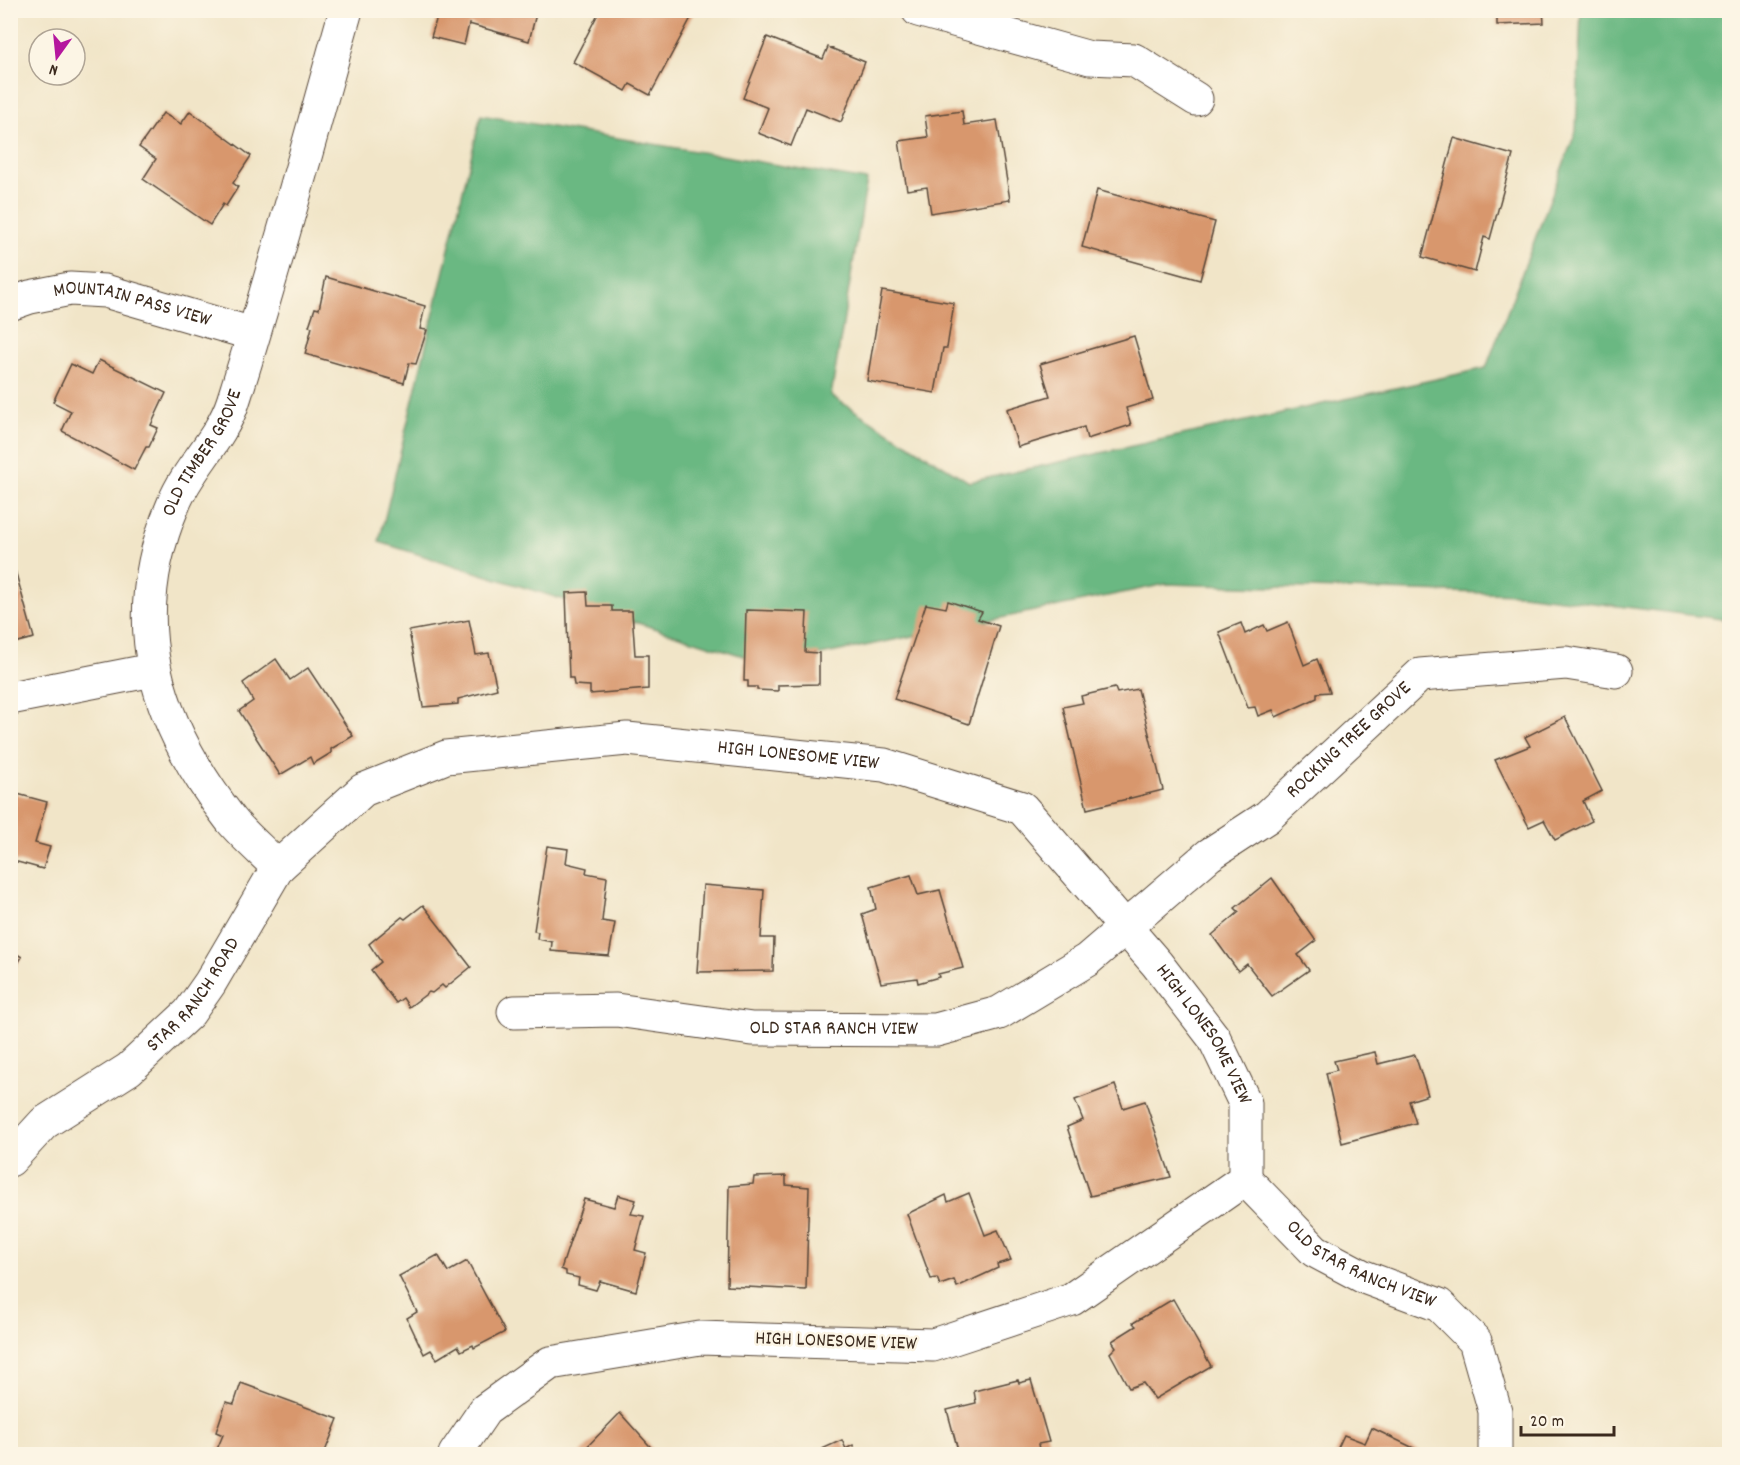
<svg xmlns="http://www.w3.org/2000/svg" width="1740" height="1465" font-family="Dekko,sans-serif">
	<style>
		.forest { fill: #6ab882; stroke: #527150; stroke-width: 1.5 }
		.building { fill: #d8976d }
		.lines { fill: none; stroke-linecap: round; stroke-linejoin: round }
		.minor-casing { stroke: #564638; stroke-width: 35 }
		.minor { stroke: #fff; stroke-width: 33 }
		.labels { text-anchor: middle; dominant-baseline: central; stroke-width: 5; stroke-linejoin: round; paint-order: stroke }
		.street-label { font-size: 20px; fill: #3b2a1e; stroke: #fcf5e5 }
	</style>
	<rect width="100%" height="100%" fill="#fcf5e5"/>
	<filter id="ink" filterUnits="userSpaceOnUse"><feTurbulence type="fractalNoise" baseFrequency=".0167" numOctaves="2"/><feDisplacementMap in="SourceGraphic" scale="12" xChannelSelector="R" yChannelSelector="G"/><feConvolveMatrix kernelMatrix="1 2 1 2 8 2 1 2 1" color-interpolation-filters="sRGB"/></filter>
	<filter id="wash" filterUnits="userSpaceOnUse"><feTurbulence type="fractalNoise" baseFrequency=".008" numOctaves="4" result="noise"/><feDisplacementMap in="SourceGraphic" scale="24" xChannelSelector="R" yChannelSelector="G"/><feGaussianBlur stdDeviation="1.35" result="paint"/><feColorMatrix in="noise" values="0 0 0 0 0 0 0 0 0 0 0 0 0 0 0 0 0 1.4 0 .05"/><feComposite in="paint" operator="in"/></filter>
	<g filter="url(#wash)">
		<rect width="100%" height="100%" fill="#f1e5c8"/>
		<path class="forest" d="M1581 11H1729V620L1522 594 1166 584 772 665 379 542 481 115 867 180 831 396 969 482 1486 368 1576 131Z"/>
		<g id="blocks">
			<g class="building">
				<path d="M416 10H537L529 41 469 24 464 45 431 37 437 17Z"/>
				<path d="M600 10H687L693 14 650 95 630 84 626 91 573 62Z"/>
				<path d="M1497 10H1543L1544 23 1497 25Z"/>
				<path d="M767 37 823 59 828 47 865 62 841 122 806 108 791 146 758 133 768 108 743 98Z"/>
				<path d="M190 111 251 156 233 183 238 187 226 206 223 204 210 225 143 179 156 159 139 147 163 113 181 124Z"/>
				<path d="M962 111 964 125 997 120 1010 200 931 213 927 187 907 190 899 141 928 137 925 116Z"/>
				<path d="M1454 138 1513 155 1490 239 1484 237 1475 272 1422 257Z"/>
				<path d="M1097 190 1215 222 1200 280 1082 247Z"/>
				<path d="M326 277 425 306 420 329 427 330 416 364 409 363 404 383 305 354 312 327 309 326 315 308 319 309Z"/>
				<path d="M882 291 954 303 947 348H943L935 393 867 381Z"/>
				<path d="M1134 336 1153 400 1126 408 1131 425 1087 439 1084 427 1018 447 1007 409 1050 396 1040 364Z"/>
				<path d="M99 360 166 393 151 425 158 428 149 447H146L134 470 62 431 71 411 53 402 71 364 92 374Z"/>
				<path d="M10 552 34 638 10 644Z"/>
				<path d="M587 592 588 606H612V611H632L635 655H648V689L590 694V686L574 685 573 678H569L566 593Z"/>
				<path d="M948 601 982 612 978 619 999 626 969 724 894 699 926 604 946 608Z"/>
				<path d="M746 610 807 612 805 652 819 653V684L778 685V691L757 690V687H748V681H744Z"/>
				<path d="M469 620 476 655 489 653 497 689 458 699V704L423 707 409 631Z"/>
				<path d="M1288 622 1304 665 1317 659 1330 692 1317 693V698L1276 717 1273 710 1258 716 1255 707 1248 708 1219 632 1241 623 1245 634 1264 625 1267 631Z"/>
				<path d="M276 659 290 680 308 668 353 736 331 749V753L313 764 310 757 280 775 239 711 253 701 243 683Z"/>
				<path d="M1115 688 1117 693 1138 689 1163 790 1087 809 1063 707 1083 703 1081 696Z"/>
				<path d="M1565 717 1602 791 1583 801 1592 821 1555 840 1544 820 1529 827 1495 760 1530 746 1525 737Z"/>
				<path d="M10 792 47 802 35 843 50 847 43 869 10 860Z"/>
				<path d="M547 846 568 849 566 863 587 868 586 873 607 877 602 921 615 923 609 956 551 951 552 942 537 939 538 932 534 931Z"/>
				<path d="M911 875 918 895 940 890 963 968 938 974 939 977 918 983 917 978 881 983 862 914 876 909 871 887Z"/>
				<path d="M1272 878 1316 941 1298 955 1309 970 1272 996 1247 964 1238 971 1212 935 1239 912 1235 908Z"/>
				<path d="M703 885 764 890 761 938H774L773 971 697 972Z"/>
				<path d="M423 905 471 967 445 988 442 985 432 993 429 992 409 1007 403 998 396 1003 371 970 381 962 369 944 402 917 405 919Z"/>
				<path d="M10 950 22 957 10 976Z"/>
				<path d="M1375 1052 1378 1064 1415 1055 1428 1095 1409 1101 1416 1123 1342 1143 1326 1073 1337 1070 1334 1061Z"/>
				<path d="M1115 1085 1123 1108 1145 1101 1171 1177 1090 1196 1067 1127 1083 1120 1075 1100Z"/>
				<path d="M786 1176V1185L809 1187 806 1290 727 1286 729 1186 753 1184 754 1177Z"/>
				<path d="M969 1193 985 1235 998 1230 1011 1260 997 1264 998 1268 957 1287 954 1280 940 1285 937 1278 931 1279 907 1214 946 1195 948 1202Z"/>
				<path d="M618 1195 636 1200 631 1214 644 1216 635 1250 646 1253 636 1291 600 1281 596 1290 578 1285 579 1278 566 1275V1271L561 1269 584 1199 614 1207Z"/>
				<path d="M438 1255 448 1272 467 1261 505 1332 474 1348 473 1345 461 1351 458 1346 437 1359 431 1350 424 1354 407 1318 417 1312 399 1276Z"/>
				<path d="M1173 1299 1211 1366 1155 1399 1143 1383 1129 1388 1110 1353 1116 1347 1112 1341 1136 1326 1133 1323Z"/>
				<path d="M1018 1380 1019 1383 1031 1380 1049 1442 1038 1444 1040 1454H959L947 1410 976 1403 974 1391Z"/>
				<path d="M241 1383 338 1419 324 1454H215L223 1435 216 1432 226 1402 234 1404Z"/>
				<path d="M620 1413 657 1454H580Z"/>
				<path d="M1372 1428 1426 1454H1335L1344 1435 1365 1443Z"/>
				<path d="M842 1440 846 1449 853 1445 857 1454H821L824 1453 822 1449Z"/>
			</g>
		</g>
	</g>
	<g filter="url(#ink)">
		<use href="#blocks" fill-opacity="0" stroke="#564638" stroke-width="1.5"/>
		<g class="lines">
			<defs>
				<g id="minor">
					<path d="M918 10 1090 58 1134 60 1196 99"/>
					<path id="s1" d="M10 304 30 297 70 289 105 291 253 334"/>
					<path d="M10 698 153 670"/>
					<path id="s2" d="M278 867C263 852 245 837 231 820 155 722 123 622 174 503 188 468 221 439 233 402 274 273 309 141 346 10"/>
					<path id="s3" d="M514 1012 616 1010 752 1029 936 1030 999 1013 1087 960 1209 855 1267 817 1420 675 1566 663 1616 671"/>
					<path id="s4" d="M10 1160 44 1123 129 1069 189 1013 210 983 278 867 363 790 446 757 627 739 884 765 1022 808 1157 964 1214 1038 1245 1103V1179L1072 1299 933 1345 700 1338 550 1363 485 1410 455 1454"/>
					<path id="s5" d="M1245 1179 1315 1251 1364 1277 1439 1305 1475 1341 1495 1411V1454"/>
				</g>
			</defs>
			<use href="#minor" class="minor-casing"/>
			<use href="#minor" class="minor"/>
		</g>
	</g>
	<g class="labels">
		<g class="street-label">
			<text stroke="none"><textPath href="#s1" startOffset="126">MOUNTAIN PASS VIEW</textPath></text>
			<text stroke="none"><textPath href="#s2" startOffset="465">OLD TIMBER GROVE</textPath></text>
			<text stroke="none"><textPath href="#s3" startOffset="934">ROCKING TREE GROVE</textPath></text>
			<text stroke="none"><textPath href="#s4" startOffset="962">HIGH LONESOME VIEW</textPath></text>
			<text stroke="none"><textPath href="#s4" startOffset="250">STAR RANCH ROAD</textPath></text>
			<text stroke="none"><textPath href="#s3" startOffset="321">OLD STAR RANCH VIEW</textPath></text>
			<text stroke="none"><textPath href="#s4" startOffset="1484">HIGH LONESOME VIEW</textPath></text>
			<text stroke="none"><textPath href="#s5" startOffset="147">OLD STAR RANCH VIEW</textPath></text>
			<text transform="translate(836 1342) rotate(2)">HIGH LONESOME VIEW</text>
		</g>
	</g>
	<rect width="1740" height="1465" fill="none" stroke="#fcf5e5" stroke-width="36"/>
	<g transform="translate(57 57) rotate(195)"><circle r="28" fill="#fcf5e5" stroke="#afa495" stroke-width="1.5"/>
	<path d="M0-4.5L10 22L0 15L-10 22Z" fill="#b5179e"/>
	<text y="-9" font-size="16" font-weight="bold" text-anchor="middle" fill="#3b2a1e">N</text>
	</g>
	<path d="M1521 1426v9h93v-9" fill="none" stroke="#3b2a1e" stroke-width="3"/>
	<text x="1530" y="1426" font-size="18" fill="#3b2a1e" stroke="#fcf5e5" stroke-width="4.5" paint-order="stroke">20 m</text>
</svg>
